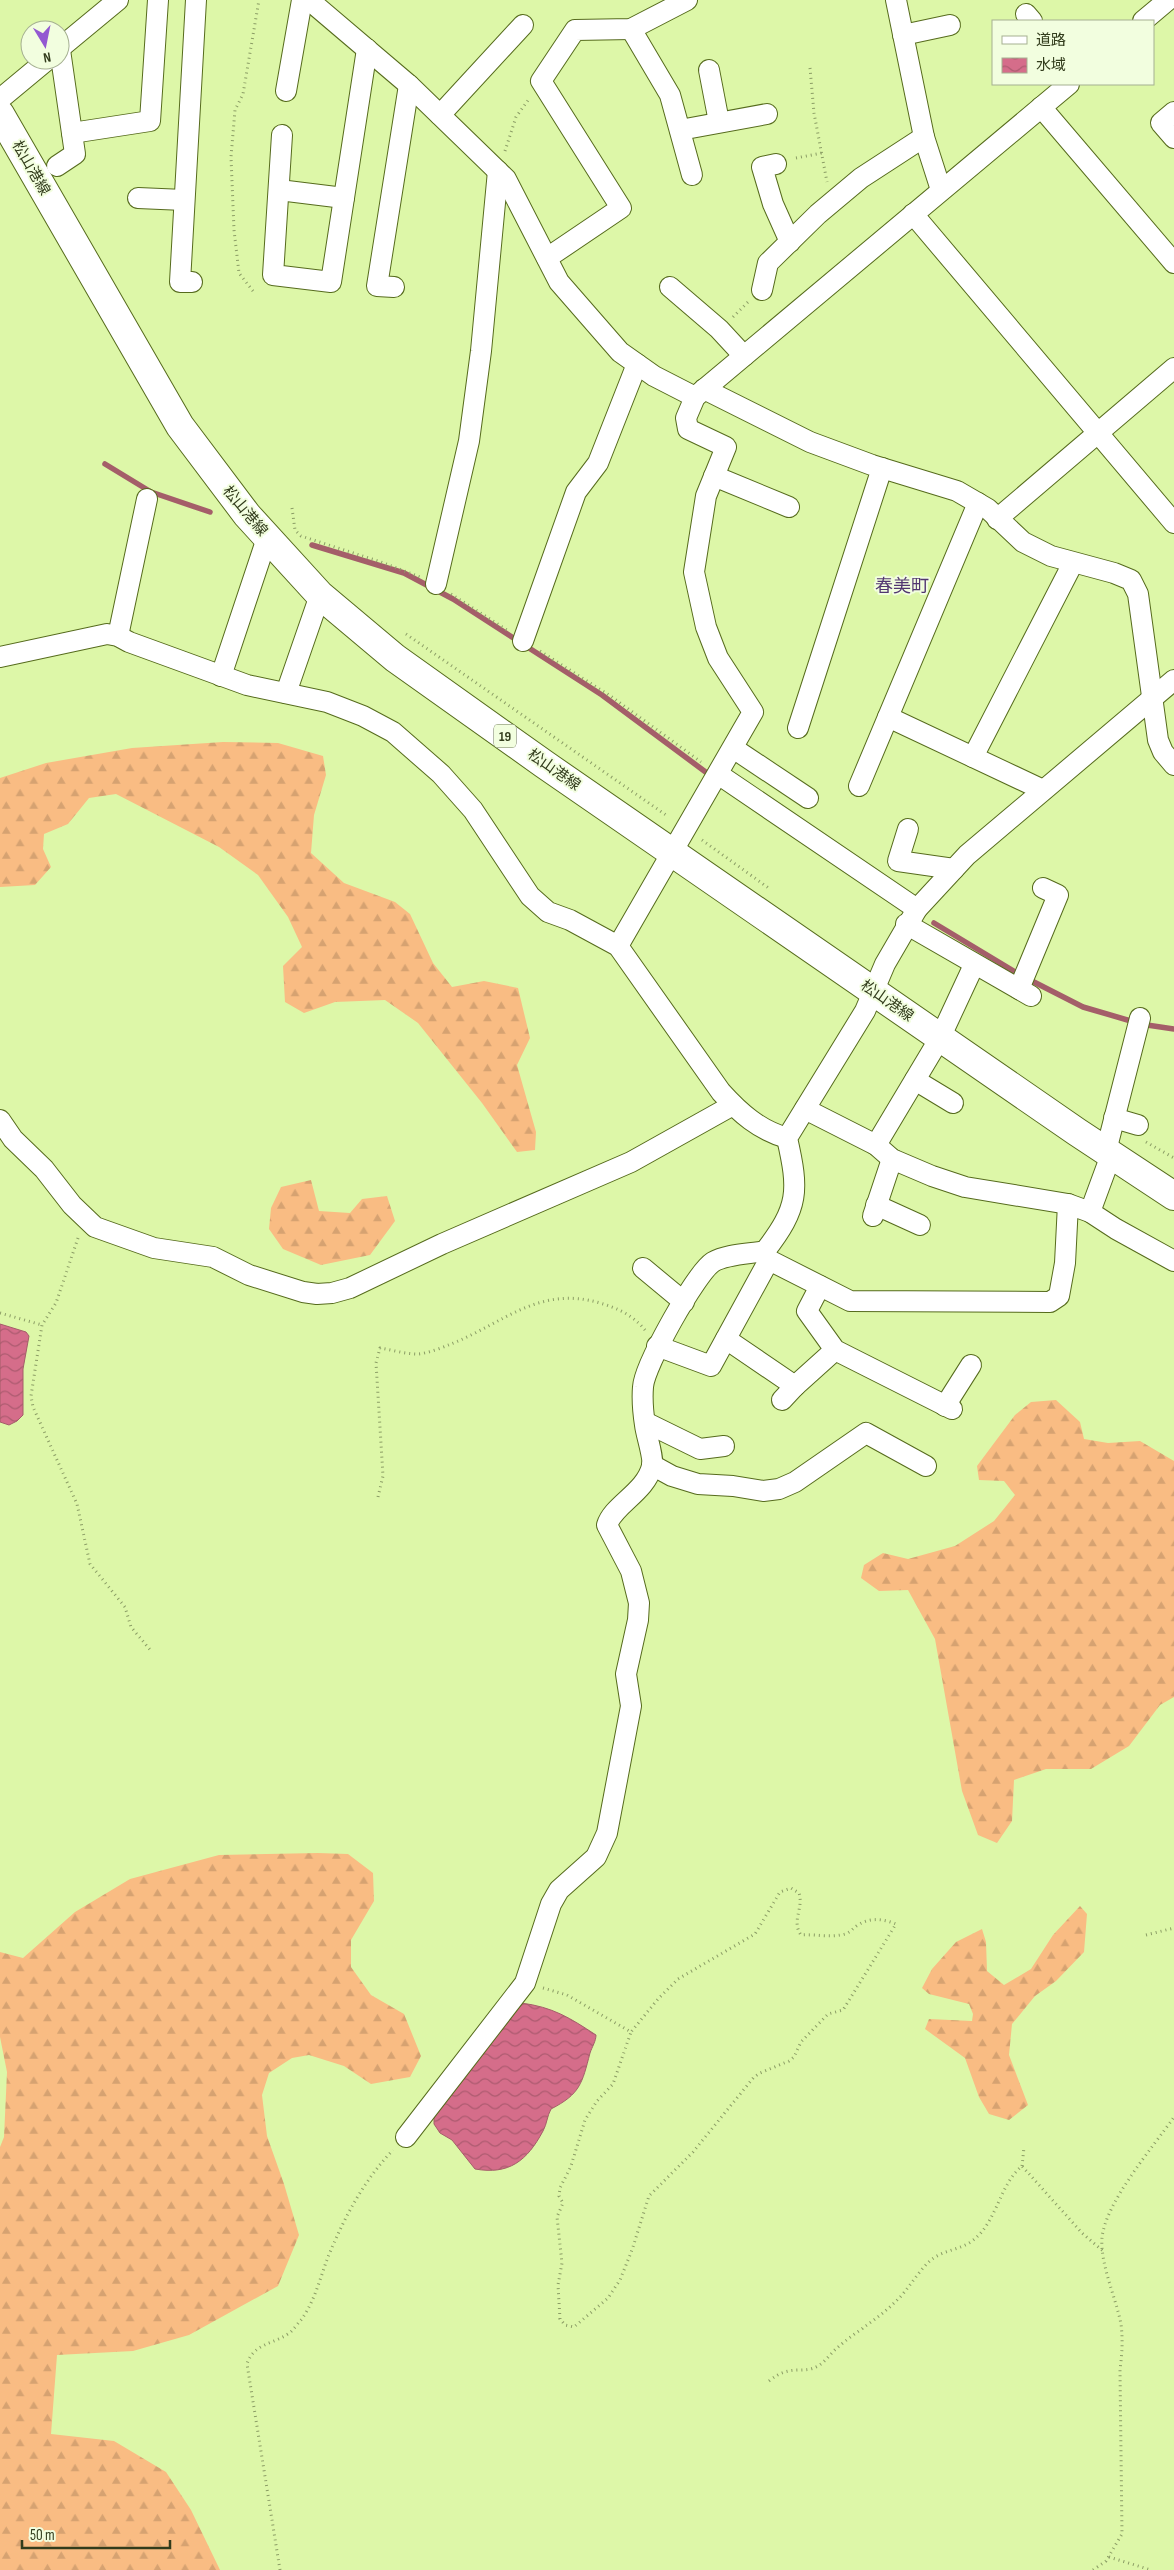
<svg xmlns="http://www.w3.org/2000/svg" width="1174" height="2570" font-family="'Sofia Sans Condensed','Noto Sans JP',sans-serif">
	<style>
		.forest { fill: url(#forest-firs) }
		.water { fill: url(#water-waves); stroke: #a45e69 }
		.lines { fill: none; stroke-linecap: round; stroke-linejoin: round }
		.stream { stroke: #a45e69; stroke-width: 5.5 }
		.street-casing { stroke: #566b1d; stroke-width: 22 }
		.primary-casing { stroke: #566b1d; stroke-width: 30 }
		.path { stroke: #8b9d65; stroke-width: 3; stroke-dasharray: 1 4; stroke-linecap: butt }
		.street { stroke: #fff; stroke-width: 20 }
		.primary { stroke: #fff; stroke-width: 28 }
		.labels { text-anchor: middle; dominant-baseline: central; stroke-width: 4; stroke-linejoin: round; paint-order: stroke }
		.shield { fill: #f2fedf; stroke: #6c7656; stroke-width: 1 }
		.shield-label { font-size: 14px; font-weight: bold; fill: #323c1c }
		.street-label { font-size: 15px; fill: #323c1c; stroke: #f2fedf }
		.quarter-label { font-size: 18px; fill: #513670; stroke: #f2fedf }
	</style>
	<defs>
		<pattern id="forest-firs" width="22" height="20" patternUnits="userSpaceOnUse" patternTransform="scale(1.25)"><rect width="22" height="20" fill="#f9bc83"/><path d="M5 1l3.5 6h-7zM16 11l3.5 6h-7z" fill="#d6a271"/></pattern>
		<pattern id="water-waves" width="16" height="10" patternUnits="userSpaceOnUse" patternTransform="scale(1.25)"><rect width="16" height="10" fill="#d56d8a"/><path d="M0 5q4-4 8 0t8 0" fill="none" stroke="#ad5b70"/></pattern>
	</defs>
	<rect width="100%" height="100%" fill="#ddf7a8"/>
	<g class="forest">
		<path d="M223 742 278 743 323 756 326 775 314 815 311 853 344 883 395 902 410 914 433 963 452 987 484 981 518 988 530 1038 517 1065 536 1132 535 1150 517 1152 482 1103 418 1023 385 1000 335 1002 304 1013 285 1002 283 966 302 947 288 917 258 875 219 847 116 794 89 798 68 824 44 834 43 849 51 867 35 885 0 887V778L46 763 132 748Z"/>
		<path d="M311 1180 319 1211 350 1213 362 1199 387 1196 395 1221 370 1255 321 1265 283 1249 269 1229 271 1208 281 1187Z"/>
		<path d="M1056 1400 1080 1422 1084 1439 1108 1443 1140 1441 1174 1461V1697L1160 1705 1129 1746 1091 1769H1046L1014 1780 1012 1821 997 1843 978 1835 962 1791 935 1639 908 1590 879 1591 861 1578 864 1565 883 1553 908 1559 955 1546 994 1521 1015 1495 1004 1481 979 1480 977 1466 1015 1415 1031 1402Z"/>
		<path d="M318 1853 348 1854 373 1873 374 1901 351 1940V1967L371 1995 404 2014 421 2056 410 2077 371 2084 344 2066 309 2055 292 2058 269 2073 262 2095 267 2136 284 2184 299 2235 278 2286 189 2335 133 2351 57 2355 51 2434 114 2441 166 2472 191 2510 220 2570H0V2147L4 2137 7 2072 0 2037V1952L23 1958 75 1912 130 1879 219 1855Z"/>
		<path d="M1080 1906 1087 1914 1084 1952 1056 1981 1035 1996 1012 2024 1009 2055 1028 2105 1009 2120 989 2114 979 2097 965 2058 925 2029 929 2019 972 2021 973 2014 969 2004 929 1994 922 1988 932 1969 956 1942 982 1929 986 1942 987 1971 1004 1985 1031 1969 1053 1935Z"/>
	</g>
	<g class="water">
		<path d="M0 1324 26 1332 29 1336 23 1369V1415L17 1421 9 1425 0 1422Z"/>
		<path d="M521 2003C553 2007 570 2018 596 2035 596 2041 592 2047 590 2053 582 2084 580 2094 551 2109 547 2116 547 2124 543 2131 527 2161 509 2175 475 2169L452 2140 440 2133 434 2124V2115Z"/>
	</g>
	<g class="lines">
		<g class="stream">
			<path d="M105 464 151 492 210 512"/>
			<path d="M312 545 404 573 453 599 602 695 711 776"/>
			<path d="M934 923 1017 973"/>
			<path d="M1032 981 1083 1007 1131 1021"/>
			<path d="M1147 1025 1174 1029"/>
		</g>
		<defs>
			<g id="street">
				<path d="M309 0 409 85 506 179 559 282 620 352 654 376 695 397"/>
				<path d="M896 0 924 137 941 190"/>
				<path d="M1026 14 1032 21"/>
				<path d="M1143 21 1168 0"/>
				<path d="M631 29 670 95 692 175"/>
				<path d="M903 35 950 25"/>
				<path d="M60 48 118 0"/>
				<path d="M709 70 719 122"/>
				<path d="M286 91 302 0"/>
				<path d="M0 99 47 60"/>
				<path d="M1041 107 1174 263"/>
				<path d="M1174 112 1161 123 1174 138"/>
				<path d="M440 115 523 25"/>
				<path d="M680 130 767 114"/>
				<path d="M72 133 150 121 158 0"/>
				<path d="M282 135 273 275 331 282 367 49"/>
				<path d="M776 164 762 167 773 204 790 242"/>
				<path d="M57 166 75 154 60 50"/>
				<path d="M279 190 344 198"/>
				<path d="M138 198 184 200"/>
				<path d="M913 214 1174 523"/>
				<path d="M547 258 621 208 541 81 575 30 631 29 687 0"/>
				<path d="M192 282H180L196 0"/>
				<path d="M394 287 377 286 409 85"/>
				<path d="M670 287 719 329 744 356"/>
				<path d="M762 290 768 263 818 214 861 178 924 137"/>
				<path d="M704 389 810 442 872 465 957 491 988 509 1023 542 1051 556 1114 573 1131 580 1138 594 1158 740 1163 752 1174 765"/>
				<path d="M714 476 789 507"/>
				<path d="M997 519 1174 368"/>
				<path d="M436 584 469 441 481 351 498 171"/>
				<path d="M118 636 147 499"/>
				<path d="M523 641 576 492 598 463 637 364"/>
				<path d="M0 657 107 634 118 636 129 642 247 685 327 702 363 716 393 732 441 774 473 810 530 896 548 912 570 920 618 946 721 1092C740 1113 759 1130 787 1138"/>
				<path d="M221 676 267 538"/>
				<path d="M286 693 320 595"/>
				<path d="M888 717 1043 790"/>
				<path d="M798 728 882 468"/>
				<path d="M733 748 808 798"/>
				<path d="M973 757 1073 563"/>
				<path d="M718 774 917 909"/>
				<path d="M859 786 978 503"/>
				<path d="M908 829 898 861 954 869"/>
				<path d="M906 924 1031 996"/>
				<path d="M618 946 753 712 718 658 706 627 694 572 706 496 726 447 688 429 686 418 695 397 1069 84"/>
				<path d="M1019 989 1058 895 1043 888"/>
				<path d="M915 1080 953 1103"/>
				<path d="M805 1109 876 1145 892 1159 932 1176 965 1187 1068 1204 1090 1212 1116 1229 1174 1261"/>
				<path d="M1114 1118 1138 1125"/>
				<path d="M0 1120 13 1139 44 1169 72 1205 95 1227 154 1248 213 1257 249 1275 303 1292 317 1294 332 1293 350 1288 442 1244 631 1162 733 1105"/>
				<path d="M876 1145 940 1038 974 965"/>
				<path d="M1106 1151 1140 1018"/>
				<path d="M876 1205 920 1225"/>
				<path d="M1090 1212 1111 1155"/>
				<path d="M873 1216 892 1159"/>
				<path d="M765 1251 769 1260 850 1301 1050 1302 1059 1296 1065 1263 1068 1204"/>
				<path d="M643 1268 684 1302"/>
				<path d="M820 1286 807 1311 835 1350 952 1409"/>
				<path d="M726 1339 795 1386"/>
				<path d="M657 1346 711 1366 769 1260"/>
				<path d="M782 1400 795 1386 835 1350"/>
				<path d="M945 1406 971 1365"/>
				<path d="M645 1422 700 1449 724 1446"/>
				<path d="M652 1465 672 1476 698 1484 733 1486 763 1491 779 1489 795 1482 866 1433 926 1466"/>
				<path d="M406 2137 525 1983 551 1904 559 1890 596 1857 607 1833 631 1706 626 1674 638 1620 639 1603 631 1571 607 1525C613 1505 646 1492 652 1466 654 1457 646 1435 645 1425 643 1412 642 1399 643 1387 644 1366 696 1273 713 1262 727 1254 749 1254 765 1251 799 1207 799 1191 787 1138L865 1011 885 964 917 909 967 855 1174 680"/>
			</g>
			<path id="primary" d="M0 114 180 426 247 515 320 595 395 658 544 764 1077 1132 1174 1196"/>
		</defs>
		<use href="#street" class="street-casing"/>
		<use href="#primary" class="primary-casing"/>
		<g class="path">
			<path d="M810 68 814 113 827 182"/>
			<path d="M505 151 516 117 529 99"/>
			<path d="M796 158 822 153"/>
			<path d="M253 291 239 273 234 230 231 157 235 110 243 94 259 0"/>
			<path d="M733 317 748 302"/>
			<path d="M292 508 295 530 301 536 381 562 420 577"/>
			<path d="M451 594 507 630"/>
			<path d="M406 634 666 815"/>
			<path d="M540 651 612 697 701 762"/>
			<path d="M702 840 770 889"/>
			<path d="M1146 1142 1174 1158"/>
			<path d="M78 1238 56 1303 42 1325 31 1396 33 1407 77 1504 90 1564 125 1607 131 1627 152 1652"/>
			<path d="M0 1313 42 1325"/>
			<path d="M378 1497 383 1476 376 1363 380 1348C392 1350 405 1354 418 1354 429 1353 441 1348 451 1344 504 1323 539 1285 600 1303 617 1308 633 1315 645 1330"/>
			<path d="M1146 1935 1174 1928"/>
			<path d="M543 1988 567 1995 631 2032 658 1999 678 1979 755 1934 780 1892 791 1888 799 1893C804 1908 791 1921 801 1935 816 1934 831 1938 845 1934 851 1932 853 1928 858 1925 870 1917 884 1919 896 1924L843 2010 828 2014 801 2042 794 2057 789 2061 760 2073 754 2077 693 2152 649 2196 632 2250 620 2280 608 2298 574 2327 565 2325 560 2319 558 2285 562 2263 557 2217 563 2203 559 2196 560 2188 571 2166 585 2120 597 2101 613 2084 631 2032"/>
			<path d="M1022 2166 1024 2147"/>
			<path d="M769 2381C791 2363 802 2375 818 2366 825 2362 831 2353 837 2348 855 2332 877 2320 894 2303 908 2291 917 2272 931 2260 943 2250 960 2250 972 2241 997 2223 999 2185 1022 2166L1082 2233 1103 2251"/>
			<path d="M1109 2557 1151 2570"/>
			<path d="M280 2570 247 2364C253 2344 273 2344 288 2334 293 2331 297 2324 301 2320 315 2301 320 2278 328 2257 344 2218 364 2180 393 2150"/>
			<path d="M1093 2570 1106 2561 1122 2534 1120 2370C1122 2354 1123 2340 1121 2324 1116 2298 1100 2264 1102 2238 1105 2203 1153 2147 1174 2117"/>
		</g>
		<use href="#street" class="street"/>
		<use href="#primary" class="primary"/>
	</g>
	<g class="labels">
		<rect class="shield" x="494" y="724.5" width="22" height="23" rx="4"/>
		<g class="shield-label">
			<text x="505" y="736">19</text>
		</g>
		<g class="street-label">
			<text transform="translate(31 168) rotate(60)">松山港線</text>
			<text transform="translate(245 511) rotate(50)">松山港線</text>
			<text transform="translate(554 770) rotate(35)">松山港線</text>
			<text transform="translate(887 1001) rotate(35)">松山港線</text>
		</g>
		<g class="quarter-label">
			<text x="902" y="586">春美町</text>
		</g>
	</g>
	<rect x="992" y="20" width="162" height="65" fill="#f2fedf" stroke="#a5b091"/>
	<rect x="1002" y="36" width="25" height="8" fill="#ffffff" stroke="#a5b091"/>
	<text x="1036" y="45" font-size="15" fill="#323c1c">道路</text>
	<rect x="1002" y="58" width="25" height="15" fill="url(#water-waves)" stroke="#a5b091"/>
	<text x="1036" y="70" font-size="15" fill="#323c1c">水域</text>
	<g transform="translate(45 45) rotate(170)"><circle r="24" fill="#f2fedf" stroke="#a5b091"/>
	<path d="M0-4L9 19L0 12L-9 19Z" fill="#9359d1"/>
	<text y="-8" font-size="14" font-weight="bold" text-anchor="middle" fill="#323c1c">N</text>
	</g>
	<path d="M22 2540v8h148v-8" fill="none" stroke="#323c1c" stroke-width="2.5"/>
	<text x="30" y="2540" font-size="15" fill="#323c1c" stroke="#f2fedf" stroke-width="4" paint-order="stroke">50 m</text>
</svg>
